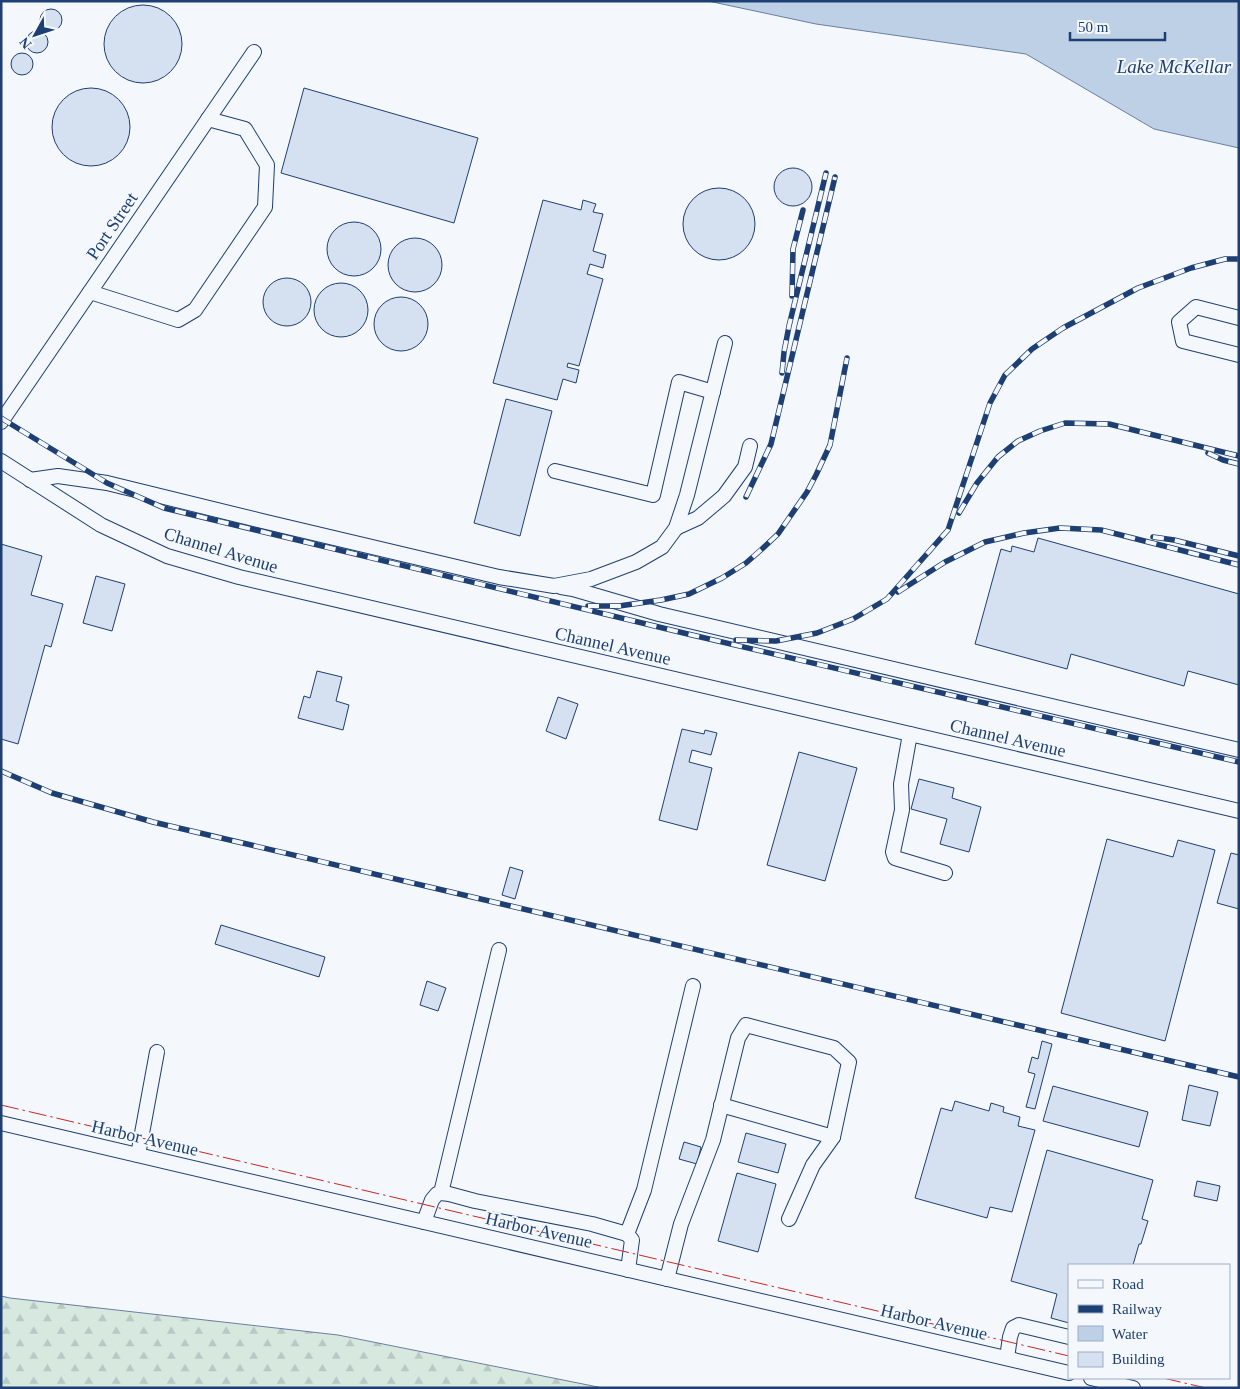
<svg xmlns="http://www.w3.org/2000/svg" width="1240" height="1389" font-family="'Times New Roman',serif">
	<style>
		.forest { fill: url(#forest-firs); stroke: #687fa3 }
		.water { fill: #bed0e5; stroke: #687fa3 }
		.building { fill: #d5e0f0; stroke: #1d3f73 }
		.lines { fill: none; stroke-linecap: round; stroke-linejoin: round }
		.minor-casing { stroke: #1d3f73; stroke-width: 16 }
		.minor { stroke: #f4f7fb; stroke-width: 14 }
		.rail-casing { stroke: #1d3f73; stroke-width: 5.5 }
		.rail { stroke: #f4f7fb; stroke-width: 4; stroke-dasharray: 11; stroke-linecap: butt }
		.power { stroke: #c62828; stroke-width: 1; stroke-dasharray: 18 4 2.5 4; stroke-linecap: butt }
		.labels { text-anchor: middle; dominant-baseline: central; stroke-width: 4; stroke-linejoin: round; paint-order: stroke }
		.street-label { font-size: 18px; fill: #1d3f73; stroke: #f4f7fb }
		.water-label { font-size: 19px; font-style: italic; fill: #1d3f73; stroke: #f4f7fb }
	</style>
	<defs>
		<pattern id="forest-firs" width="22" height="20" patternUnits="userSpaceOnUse" patternTransform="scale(1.25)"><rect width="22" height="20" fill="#d7e8df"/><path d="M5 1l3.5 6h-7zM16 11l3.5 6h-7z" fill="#b8c8c3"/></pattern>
	</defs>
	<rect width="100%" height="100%" fill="#f4f7fb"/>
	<path class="forest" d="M1 1296 10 1298 338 1335 603 1388H1Z"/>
	<path class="water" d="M708 1H1239V148L1154 129 1026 54 816 24Z"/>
	<g class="building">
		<circle cx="143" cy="44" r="39"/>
		<circle cx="51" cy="20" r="11"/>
		<circle cx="37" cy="42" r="11"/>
		<circle cx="22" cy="64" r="11"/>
		<circle cx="91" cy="127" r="39"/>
		<path d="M304 88 478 138 454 223 281 173Z"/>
		<circle cx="793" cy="187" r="19"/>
		<circle cx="719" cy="224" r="36"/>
		<path d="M543 200 581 210 583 200 596 204 593 212 603 214 593 251 606 255 603 268 590 264 587 274 603 279 579 366 568 363 567 367 579 370 576 383 563 379 557 400 493 383Z"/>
		<circle cx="354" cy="249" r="27"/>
		<circle cx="415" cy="265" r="27"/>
		<circle cx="287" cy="302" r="24"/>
		<circle cx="341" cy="310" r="27"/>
		<circle cx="401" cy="324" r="27"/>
		<path d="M506 399 552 411 520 536 474 523Z"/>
		<path d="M1038 538 1239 594V685L1188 671 1184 686 1071 654 1067 669 975 644 1001 549 1011 552 1012 546 1034 552Z"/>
		<path d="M1 544 42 556 31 595 63 604 51 647 45 645 18 744 1 739Z"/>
		<path d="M96 576 125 584 112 631 83 623Z"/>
		<path d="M317 671 342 677 336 701 349 705 343 730 298 718 304 696 310 698Z"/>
		<path d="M558 697 578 704 566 739 546 731Z"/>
		<path d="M682 729 704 734 705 730 717 733 711 755 692 750 689 762 712 768 697 830 659 820Z"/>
		<path d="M799 752 857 768 825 881 767 865Z"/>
		<path d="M919 779 954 788 952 798 981 807 969 852 940 844 947 819 911 809Z"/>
		<path d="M1107 839 1173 857 1178 840 1215 850 1165 1041 1061 1013Z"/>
		<path d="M1231 853 1239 855V909L1217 903Z"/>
		<path d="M510 867 523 871 515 899 502 895Z"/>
		<path d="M221 925 325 957 319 977 215 944Z"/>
		<path d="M427 981 446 988 438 1011 420 1005Z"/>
		<path d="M1042 1041 1052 1044 1035 1109 1026 1107 1035 1074 1028 1072 1032 1057 1038 1059Z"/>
		<path d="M1189 1085 1218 1092 1210 1126 1182 1120Z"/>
		<path d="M1053 1086 1148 1112 1139 1147 1043 1121Z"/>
		<path d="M955 1101 989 1111 991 1103 1004 1107 1003 1112 1020 1117 1018 1126 1035 1130 1012 1212 990 1207 987 1218 915 1198 941 1108 952 1111Z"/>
		<path d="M746 1133 786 1144 778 1173 738 1162Z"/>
		<path d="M684 1142 701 1147 697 1164 679 1159Z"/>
		<path d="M1047 1150 1153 1180 1142 1219 1148 1221 1141 1244H1139L1133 1265H1069V1323L1051 1318 1057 1294 1011 1281Z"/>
		<path d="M737 1173 776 1184 758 1252 718 1241Z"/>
		<path d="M1197 1181 1220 1186 1217 1201 1194 1196Z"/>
	</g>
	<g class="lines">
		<defs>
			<g id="minor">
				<path d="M90 292 178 320 195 310 265 207 267 165 245 129 208 119"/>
				<path d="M1239 318 1196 307 1179 322 1183 341 1239 355"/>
				<path d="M1 422 254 52"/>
				<path d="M1 461 101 525 167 556 239 577 1239 811"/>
				<path d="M555 471 653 495 679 382 713 392"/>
				<path d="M30 480 58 476 107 483 262 521 499 577 554 586 591 579 636 562 662 547 676 528 687 495 725 343"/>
				<path d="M676 528 698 518 724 496 745 467 750 446"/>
				<path d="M561 587 573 589 659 614 1239 750"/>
				<path d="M910 734 901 784 902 810 893 852 895 858 945 873"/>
				<path d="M721 1105 833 1137"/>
				<path d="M1 1123 1069 1373"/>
				<path d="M138 1155 157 1052"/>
				<path d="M441 1193 499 950"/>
				<path d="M424 1222 432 1200 437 1194 441 1193 449 1194 475 1201 592 1224 627 1234 632 1240 628 1270"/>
				<path d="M627 1234 644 1190 693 986"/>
				<path d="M667 1279 681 1224 713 1140 738 1038 746 1025 834 1048 849 1062 833 1137 813 1165 789 1219"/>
				<path d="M1007 1358 1010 1337 1013 1328 1019 1325 1069 1337"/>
				<path d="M1091 1378 1133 1388"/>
			</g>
		</defs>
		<use href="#minor" class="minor-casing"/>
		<use href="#minor" class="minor"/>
		<defs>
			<g id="rail">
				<path d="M792 296 793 249 803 210"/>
				<path d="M782 373 784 352 789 326 826 173"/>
				<path d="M1 418 107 483 164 508 692 635 1239 762"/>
				<path d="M1208 453 1223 460 1239 464"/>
				<path d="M746 497 771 444 835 177"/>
				<path d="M959 513 977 483 998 457 1018 441 1040 431 1065 423 1109 424 1239 456"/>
				<path d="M1153 537 1174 540 1239 556"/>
				<path d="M898 592 945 562 985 542 1024 533 1060 528 1101 530 1239 565"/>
				<path d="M588 606H619L661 600 689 594 722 578 746 563 762 549 778 534 807 492 816 475 830 445 847 358"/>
				<path d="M736 640 776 641 817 633 853 619 887 599 948 530 990 403 1005 375 1032 349 1063 328 1138 288 1191 268 1225 259H1239"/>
				<path d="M1 771 52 793 153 822 1239 1077"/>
			</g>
		</defs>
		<use href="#rail" class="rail-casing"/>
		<use href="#rail" class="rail"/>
		<g class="power">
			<path d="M1 1105 1069 1356"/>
			<path d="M1163 1378 1206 1388"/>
		</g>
	</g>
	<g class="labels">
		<g class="street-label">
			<text transform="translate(112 226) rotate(-56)">Port Street</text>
			<text transform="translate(221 550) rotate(17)">Channel Avenue</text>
			<text transform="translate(613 646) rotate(13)">Channel Avenue</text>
			<text transform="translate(1008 738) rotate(13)">Channel Avenue</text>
			<text transform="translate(145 1138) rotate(13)">Harbor Avenue</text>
			<text transform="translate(539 1230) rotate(13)">Harbor Avenue</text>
			<text transform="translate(934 1322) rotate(13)">Harbor Avenue</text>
		</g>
		<g class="water-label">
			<text x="1174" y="66">Lake McKellar</text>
		</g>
	</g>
	<rect width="1240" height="1389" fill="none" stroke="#1d3f73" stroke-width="5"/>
	<rect x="1068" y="1264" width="162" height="115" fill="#f4f7fb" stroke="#9eadc5"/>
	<rect x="1078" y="1280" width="25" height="8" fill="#f4f7fb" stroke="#9eadc5"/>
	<text x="1112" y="1289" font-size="15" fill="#1d3f73">Road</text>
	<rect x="1078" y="1305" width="25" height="8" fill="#1d3f73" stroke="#9eadc5"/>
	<text x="1112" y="1314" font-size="15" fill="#1d3f73">Railway</text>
	<rect x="1078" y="1326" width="25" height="15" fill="#bed0e5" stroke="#9eadc5"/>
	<text x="1112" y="1339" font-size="15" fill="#1d3f73">Water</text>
	<rect x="1078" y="1352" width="25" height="15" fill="#d5e0f0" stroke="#9eadc5"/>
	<text x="1112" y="1364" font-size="15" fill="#1d3f73">Building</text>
	<g transform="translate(35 35) rotate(230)" stroke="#f4f7fb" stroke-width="4" paint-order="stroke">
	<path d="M0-4L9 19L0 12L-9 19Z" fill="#1d3f73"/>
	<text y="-8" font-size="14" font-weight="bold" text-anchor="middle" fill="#1d3f73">N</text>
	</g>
	<path d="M1070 32v8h95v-8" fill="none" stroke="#1d3f73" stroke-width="2.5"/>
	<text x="1078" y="32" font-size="15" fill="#1d3f73" stroke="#f4f7fb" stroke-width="4" paint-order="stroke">50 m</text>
</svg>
